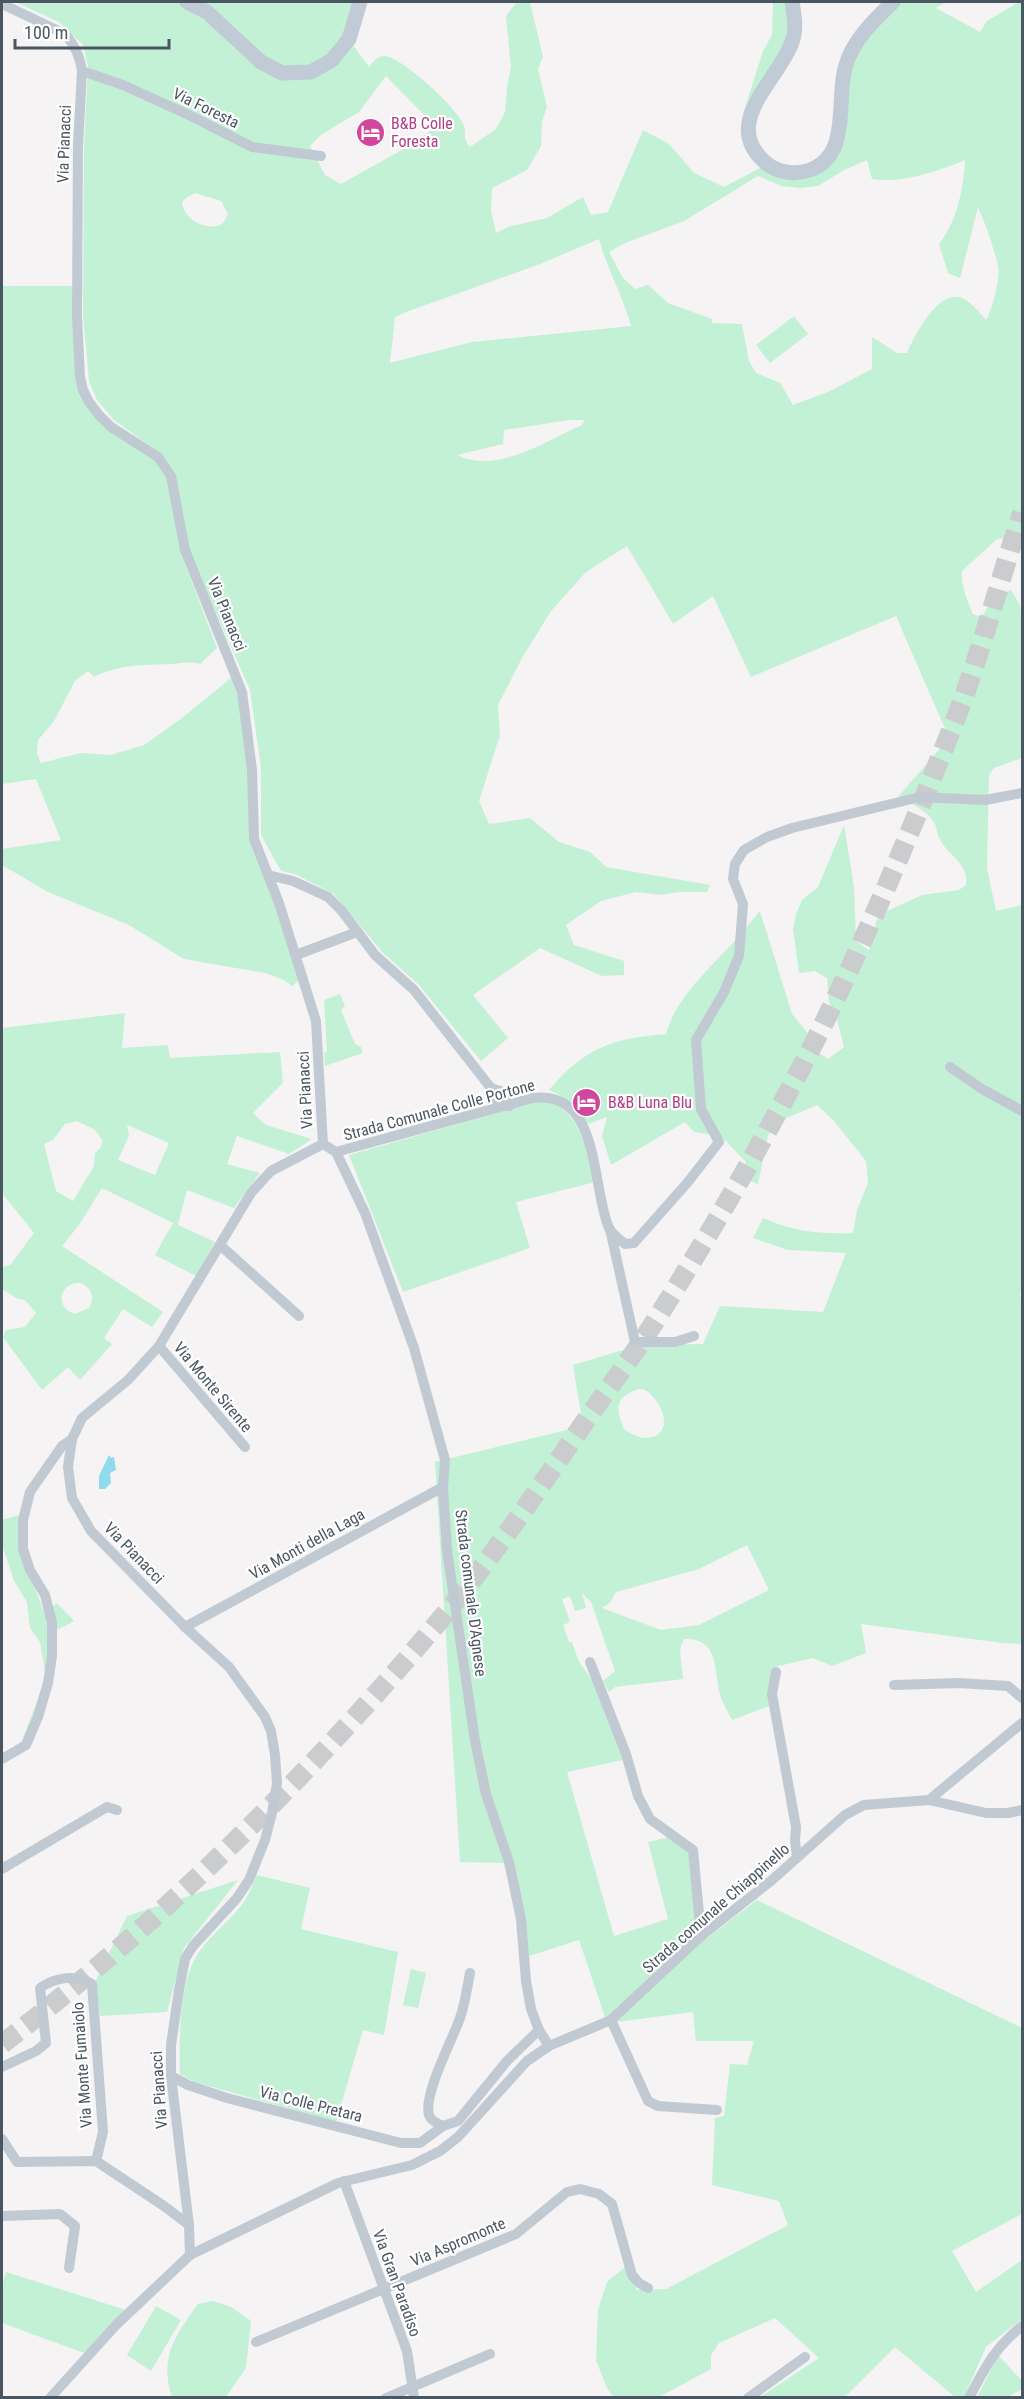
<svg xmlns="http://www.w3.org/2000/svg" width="1024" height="2399" font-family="'Roboto Condensed',sans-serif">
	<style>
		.green { fill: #c3f1d5; fill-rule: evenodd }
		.water { fill: #90daee }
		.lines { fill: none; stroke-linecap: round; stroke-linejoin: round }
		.highway-tunnel { stroke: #caccce; stroke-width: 20; stroke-dasharray: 20 10; stroke-linecap: butt }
		.street { stroke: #c1cad2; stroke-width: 10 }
		.secondary { stroke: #c1cbd6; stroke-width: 15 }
		.labels { text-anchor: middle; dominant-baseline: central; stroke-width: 4.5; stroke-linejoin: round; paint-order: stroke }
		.street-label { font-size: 16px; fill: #4a5661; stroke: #fff }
		.hotel-label { font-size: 16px; fill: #b23c85; stroke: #fff; text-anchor: start }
	</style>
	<rect width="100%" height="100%" fill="#f5f3f3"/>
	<g class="green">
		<path d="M15 2H357L353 45 369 67C373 62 377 56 384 56 401 56 459 109 464 126 467 136 462 137 470 147L496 129 505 112 507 87 511 67 506 16 517 2H530L543 57 538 69 547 107 542 121 541 146 527 170 492 188 491 210 496 233 508 227 547 218 583 197 591 215 608 212 643 130 669 144 694 173 724 187 762 167 743 128V114L763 51 772 35 773 2H791L792 31 747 122 762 166 824 167 853 63 862 44 899 2H946L936 8 980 32 987 21 1019 2H1022V537L1021 535 997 539 962 571C961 587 967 600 973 614L978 616 984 614C989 601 1000 595 1011 590L1020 605 1021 615 1022 758 994 768 989 775 987 868 996 911 1022 905V1294H1020L1022 1305V1641L1020 1644 1002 1643 861 1624 866 1653 832 1666 813 1658 774 1667 768 1688 769 1706 732 1720C728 1711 722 1703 720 1694 714 1670 719 1637 684 1639L681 1645 680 1652 683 1679 615 1687 609 1692 603 1681 615 1671 591 1602 582 1593 586 1608 575 1611 570 1596 562 1599 570 1622 563 1625 569 1642H572L579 1662 593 1682 623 1760 567 1772 614 1936 668 1919 648 1842 678 1835 696 1846 707 1938 757 1900 1022 2028V2214L952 2251 976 2292 1022 2260V2319L986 2347 964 2397H955L895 2347 848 2394 841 2397H760L819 2358 775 2318 719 2343 711 2355V2369L659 2397H613L606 2386 596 2360 598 2310 607 2282 625 2267 637 2290 666 2289 788 2225 779 2201 712 2185 715 2118 724 2116 730 2064 747 2065 754 2041H696L693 2012 616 2022 608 2026 579 1940 529 1956 504 1863 460 1862 435 1462 583 1426 573 1365 640 1345 703 1344 720 1306 823 1312 846 1253 788 1250 753 1238 763 1218C794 1232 819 1234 853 1233L857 1210 868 1183 866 1161 834 1121 817 1105 784 1119 768 1135 758 1184 738 1177 746 1162 721 1136 694 1132 685 1122 611 1165 602 1136 607 1117 588 1124C577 1107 568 1098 549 1090 586 1047 611 1039 666 1034 675 1000 706 972 729 947 740 936 749 923 760 911L792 1014 806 1031 819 1053 828 1059 844 1047 837 1019 829 1003 827 978 815 971 799 973 793 929 796 914 802 900 818 887 844 825 854 887 856 941 869 950 878 915 922 895 959 890 966 885C969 864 949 856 940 840 937 835 937 828 934 822 925 810 912 803 898 797L949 738 896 616 751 677 713 596 673 624 627 546 586 572 551 611 522 658 498 705 500 735 479 801 489 824 530 818 559 842 590 852 606 867 710 885 707 892H679L661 895 636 892 601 901 566 925 574 945 624 961V975L602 976 540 948 473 995 508 1038 481 1061 419 985 382 952 334 894 295 874 281 871 261 835V768L250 690 187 547 171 468 156 450 114 420 97 400 89 381 83 315 84 146 88 67 83 45 59 22ZM386 76 436 127 409 146 341 184 325 175 310 146 322 134 359 112ZM867 160 872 179C900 184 940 171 965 160 963 189 958 220 939 244L948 273 960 278 978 207C986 225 993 246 998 265 1001 276 992 311 986 320 980 313 971 302 962 298 938 289 915 335 907 353H897L872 337V369L830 391 793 405 780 383 756 373 749 361 742 324 712 323V319L668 303 648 285 635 289 623 278 609 252 625 243 684 221 758 176 781 186 800 188 818 186 844 170ZM195 193 221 201 228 214C226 218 224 223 220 225 204 231 183 218 182 202L187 197ZM599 239C607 269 623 296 631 326L472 342 390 363 395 317 406 312 540 264ZM569 420H585L582 425C545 441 497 475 457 455L503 444 504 430ZM638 1389C646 1389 649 1392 654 1398 679 1429 653 1451 624 1429 615 1407 615 1398 638 1389ZM747 1545 769 1590 699 1625 661 1630 602 1608 610 1603 616 1592 699 1569Z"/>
		<path d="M2 286H73L80 394 154 459 166 475 182 556 217 648 200 664C190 661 183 663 172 664 145 665 119 664 94 677L88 671 75 681 54 721 38 740 37 754 41 763 81 753 111 755 144 745 182 718 231 678 238 696 249 771 250 826 300 979 292 986 282 979 265 973 184 959 129 925 48 892 2 865V849L61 840 36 779 2 784Z"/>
		<path d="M794 316 808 334 770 363 756 345Z"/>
		<path d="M340 994 345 1006 341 1010 355 1044 361 1047 363 1053 325 1066 324 1053 327 1052 324 1000Z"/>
		<path d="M125 1013 122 1048 168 1045 170 1058 280 1052 283 1083 253 1113 266 1125 312 1139 289 1154 237 1136 227 1164 260 1173 234 1208 187 1190 178 1225 215 1242 196 1276 155 1255 173 1223 102 1188 79 1225 62 1246 163 1312 152 1327 123 1309 104 1338 112 1344 80 1380 68 1367 42 1390 3 1337 6 1330 25 1327 36 1313 25 1300 18 1299 2 1289V1268L11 1264 34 1233 2 1193V1028ZM77 1121 95 1130 103 1141 100 1148 95 1153 94 1166 73 1201 56 1191 44 1144 53 1140 65 1124ZM127 1125 169 1143 155 1175 118 1160 129 1136ZM81 1283C92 1288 95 1298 89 1308L75 1314C54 1308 59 1281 81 1283Z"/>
		<path d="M550 1101C583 1117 586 1150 595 1182L516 1202 530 1248 403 1292 349 1155 536 1102Z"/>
		<path d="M19 1515 20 1546 44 1613 57 1603 74 1621 55 1631C54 1671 47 1703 31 1740L21 1743 46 1678 40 1642 30 1628 27 1602 14 1581 2 1544V1520Z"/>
		<path d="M257 1875 310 1888 301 1929 398 1952 384 2035 363 2030 336 2122 195 2082 180 2074C179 2041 179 1979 199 1952 212 1933 233 1919 245 1900 250 1893 253 1883 257 1875Z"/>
		<path d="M238 1880 184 1948 167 2012 100 2016 96 1980 127 1916Z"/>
		<path d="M411 1969 426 1973 418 2008 403 2005Z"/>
		<path d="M6 2272 126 2310 84 2353 2 2323V2287Z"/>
		<path d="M213 2301 231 2307 251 2321 246 2368 226 2397H172C159 2357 175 2336 198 2304Z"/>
		<path d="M156 2306 181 2320 151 2371 127 2355Z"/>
		<path d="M998 2355 1022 2381V2389L1008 2397 977 2398Z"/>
	</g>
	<path class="water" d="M109 1455 111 1458 114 1457 116 1470 110 1473 111 1483 105 1489H99V1476Z"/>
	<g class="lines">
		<path class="highway-tunnel" d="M2 2044C160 1923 312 1773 440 1620 492 1558 538 1490 584 1423 609 1387 636 1352 659 1315 717 1223 772 1126 821 1029 869 931 912 829 952 728 980 658 998 584 1022 513"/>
		<g class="street">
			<path d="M2 4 65 34C75 46 80 56 82 71L78 146 77 316 80 377 83 390 89 402 99 415 111 427 158 457 171 476 185 550 242 692 252 770 254 839 279 903 316 1021 323 1144"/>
			<path d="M82 71 123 85 191 116 252 147 321 156"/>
			<path d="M268 875 293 881 328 897 342 911 375 955 414 990 491 1088 497 1101 509 1106"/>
			<path d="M296 955 357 932"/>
			<path d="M950 1067 982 1089 1022 1111"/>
			<path d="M491 1088 506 1093 509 1106"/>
			<path d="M323 1144 336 1152 533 1098C601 1089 591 1187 609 1228 612 1234 620 1240 625 1244L634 1243 688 1182 719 1142 701 1109 696 1040 724 992 739 956 743 904 733 879 735 864 744 850 767 837 792 828 920 797 985 800 1022 793"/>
			<path d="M336 1152 365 1213 414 1348 445 1460 443 1487 447 1550 475 1741 486 1794 509 1862 521 1919 526 1981 531 2009 539 2030 549 2046"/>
			<path d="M610 1229 635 1342H675L694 1336"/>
			<path d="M220 1245 299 1316"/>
			<path d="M159 1346 245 1447"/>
			<path d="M185 1627 443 1487"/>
			<path d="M590 1662 626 1754 638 1796 650 1819 693 1850 701 1936"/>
			<path d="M776 1672 772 1694 796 1827 795 1841 797 1858"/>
			<path d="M894 1685 959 1683 1008 1686 1022 1698"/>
			<path d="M2 1759 26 1745 38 1717 48 1683 52 1656V1623L45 1595 30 1570 23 1549V1520L30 1492 62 1446 72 1439"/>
			<path d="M929 1800 1022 1723"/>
			<path d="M2 1869 107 1807 117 1810"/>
			<path d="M470 1973C467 1988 465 2004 460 2018 453 2039 423 2094 429 2115 431 2121 438 2124 443 2126L458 2121 507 2061 539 2030"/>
			<path d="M611 2020 648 2101 658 2106 717 2110"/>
			<path d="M2 2067 36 2051 46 2043 40 1988C56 1977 76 1974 92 1984L103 2132 96 2161"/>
			<path d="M171 2076 188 2085 227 2098 401 2143H420L443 2126"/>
			<path d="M2 2139 17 2162 96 2161 164 2206 189 2225"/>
			<path d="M344 2181 407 2351 414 2398"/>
			<path d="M2 2216 60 2214 75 2226 69 2268"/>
			<path d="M190 2255 189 2225 171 2076V2045L179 1990 185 1959 193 1946 237 1898 249 1880 265 1840 272 1813 277 1783 275 1755 271 1731 265 1717 229 1667 185 1627 91 1531 72 1498 68 1467 72 1439 82 1418 128 1380 159 1346 251 1193 271 1171 323 1144"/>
			<path d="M256 2342 516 2234 567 2192 580 2189 599 2194 612 2204 632 2275 639 2283 648 2288"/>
			<path d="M50 2398 116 2325 190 2255 338 2183 412 2165 440 2151 458 2137 527 2061 549 2046 611 2020 701 1936 772 1880 845 1815 864 1805 929 1800 986 1813H1008L1022 1810"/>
			<path d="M386 2398 490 2354"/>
			<path d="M748 2398 805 2357"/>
			<path d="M969 2398C986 2366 994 2349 1022 2326"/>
		</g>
		<g class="secondary">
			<path d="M187 2 207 12 261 62 282 73 311 72 332 60 349 39 360 2"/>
			<path d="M792 2C794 15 797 29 792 42 779 80 719 123 766 163 778 173 795 175 810 170 851 155 836 101 845 68 852 41 874 20 893 2"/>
		</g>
	</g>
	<defs>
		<symbol id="hotel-disc" viewBox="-11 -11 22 22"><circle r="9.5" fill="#d1479c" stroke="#fff"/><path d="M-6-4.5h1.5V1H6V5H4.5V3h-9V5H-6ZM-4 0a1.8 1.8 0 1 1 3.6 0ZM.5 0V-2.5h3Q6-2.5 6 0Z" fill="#fff"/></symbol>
	</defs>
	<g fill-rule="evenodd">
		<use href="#hotel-disc" x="354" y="116" width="33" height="33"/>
		<use href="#hotel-disc" x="570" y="1086" width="33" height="33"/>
	</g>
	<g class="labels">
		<g class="street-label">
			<text transform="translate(206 108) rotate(26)">Via Foresta</text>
			<text transform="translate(64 144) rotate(-88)">Via Pianacci</text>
			<text transform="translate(227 614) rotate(68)">Via Pianacci</text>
			<text transform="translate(305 1090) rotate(-93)">Via Pianacci</text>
			<text transform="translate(439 1110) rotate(-15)">Strada Comunale Colle Portone</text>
			<text transform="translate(213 1387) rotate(50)">Via Monte Sirente</text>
			<text transform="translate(307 1544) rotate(-29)">Via Monti della Laga</text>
			<text transform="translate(134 1553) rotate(46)">Via Pianacci</text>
			<text transform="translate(471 1593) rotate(83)">Strada comunale D'Agnese</text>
			<text transform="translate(716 1908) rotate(-41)">Strada comunale Chiappinello</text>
			<text transform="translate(82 2065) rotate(-94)">Via Monte Fumaiolo</text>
			<text transform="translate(159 2090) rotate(-94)">Via Pianacci</text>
			<text transform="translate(311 2104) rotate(14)">Via Colle Pretara</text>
			<text transform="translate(458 2242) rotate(-23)">Via Aspromonte</text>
			<text transform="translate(397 2283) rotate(70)">Via Gran Paradiso</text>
		</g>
		<g class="hotel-label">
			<text x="391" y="123">B&amp;B Colle<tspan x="391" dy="18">Foresta</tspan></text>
			<text x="608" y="1102">B&amp;B Luna Blu</text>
		</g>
	</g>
	<rect width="1024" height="2399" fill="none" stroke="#4a5661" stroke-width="6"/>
	<path d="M15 39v9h154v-9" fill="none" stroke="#4a5661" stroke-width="3"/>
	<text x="24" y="39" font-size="18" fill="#4a5661" stroke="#ffffff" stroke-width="4.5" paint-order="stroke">100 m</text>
</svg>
